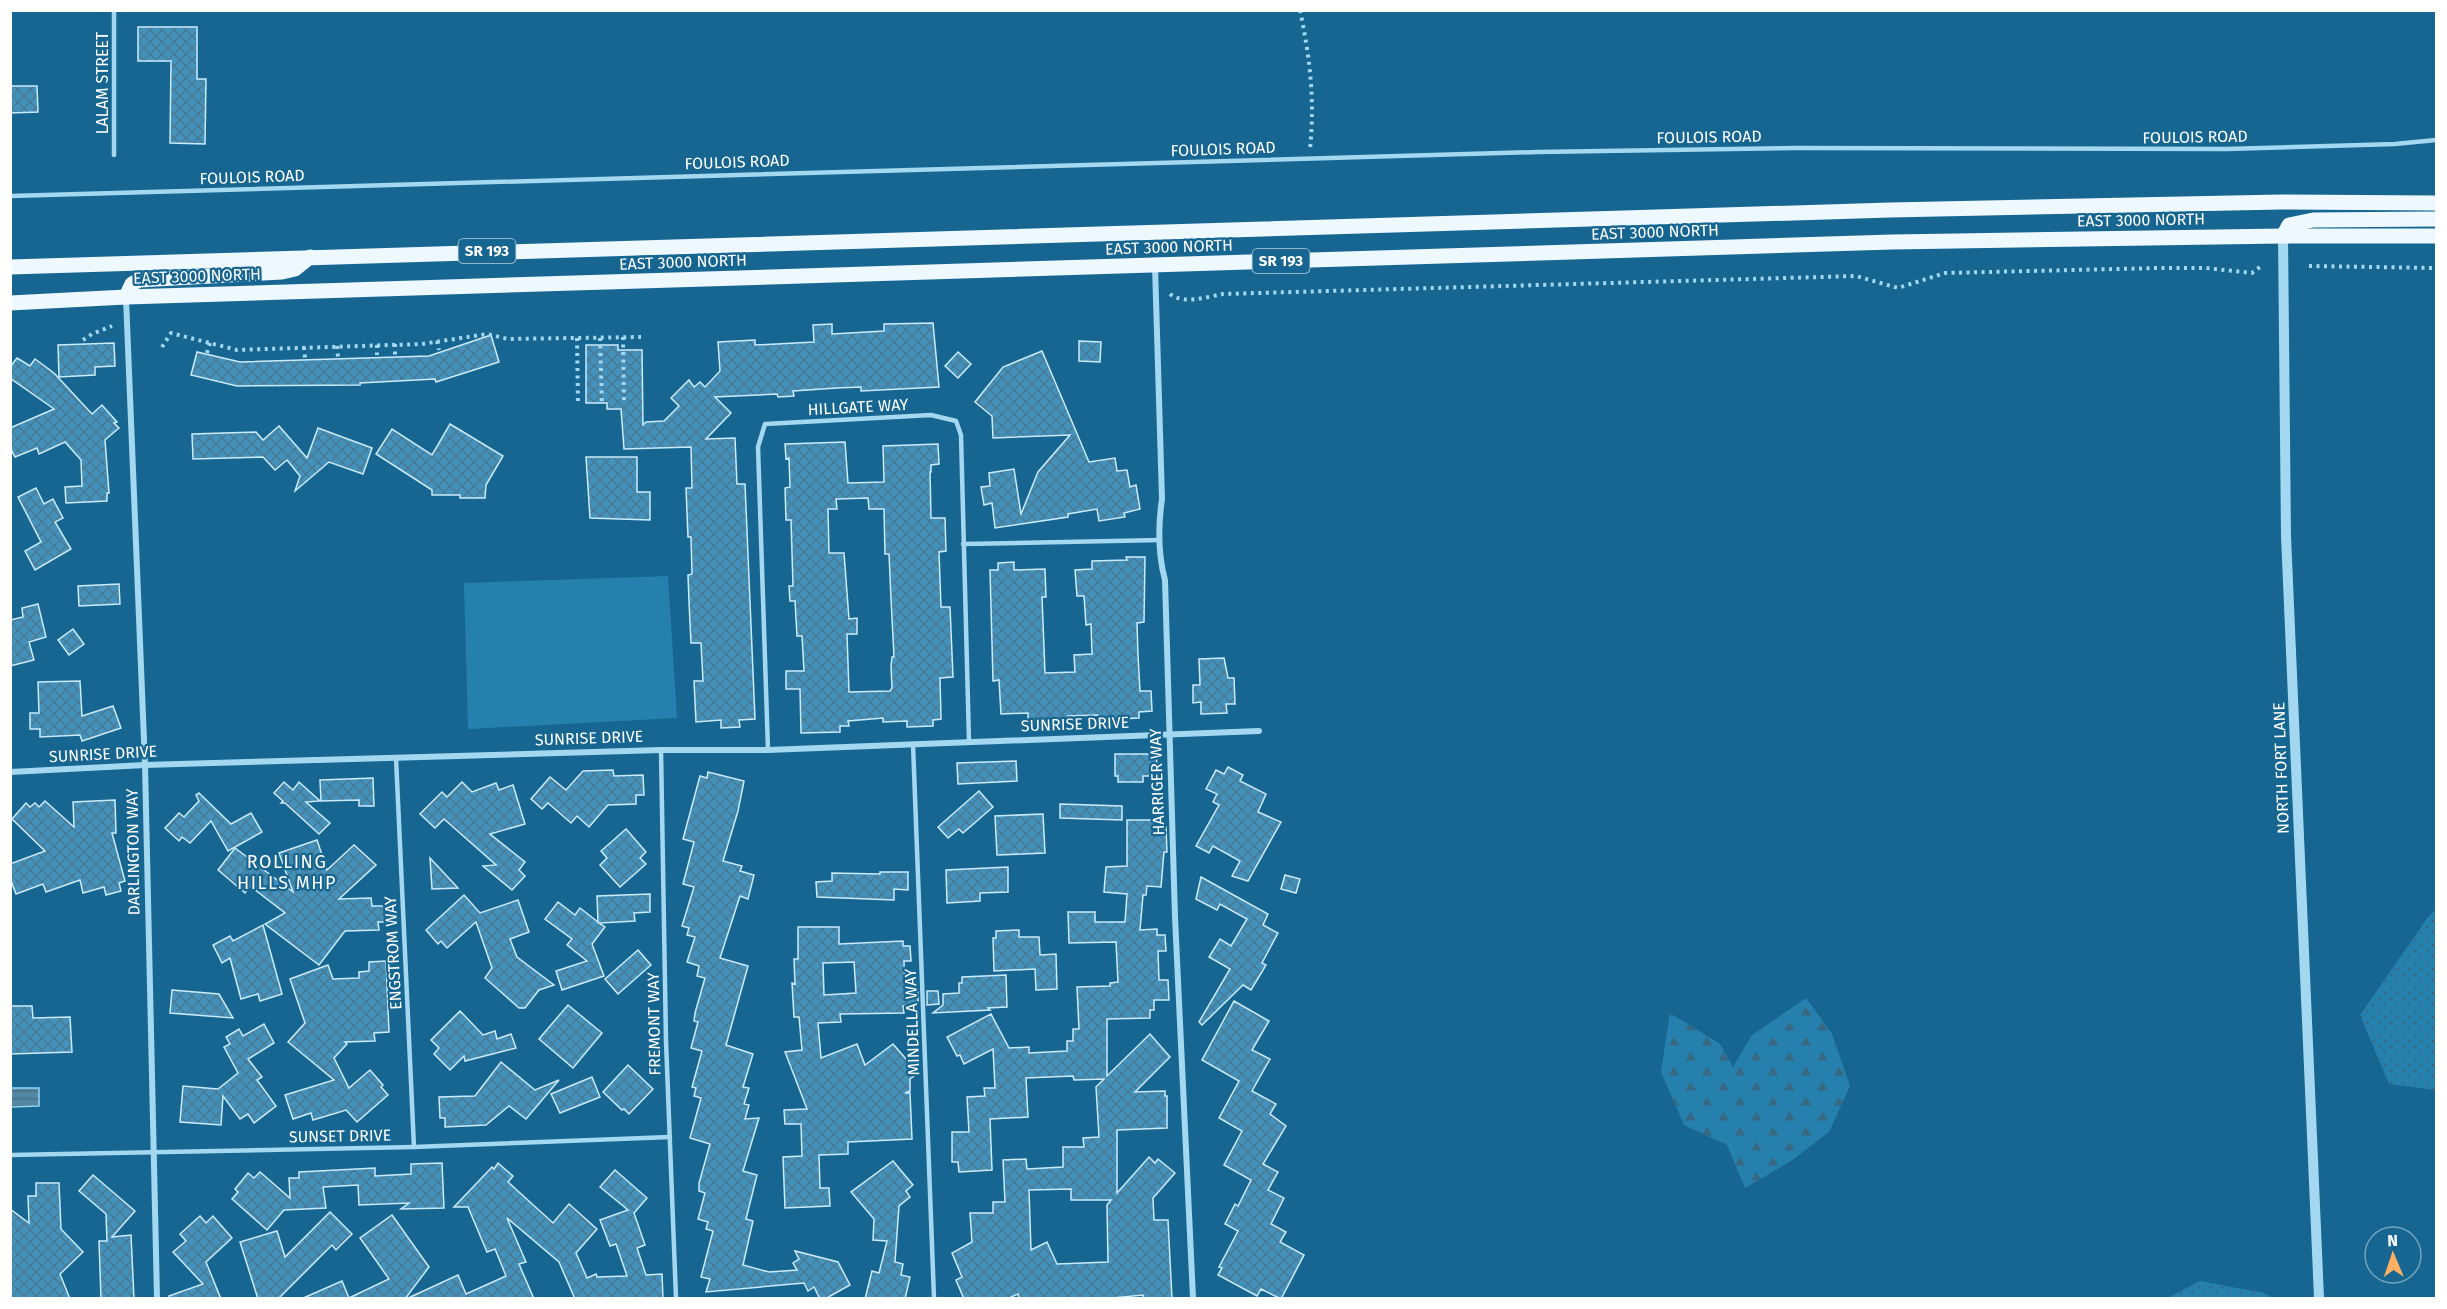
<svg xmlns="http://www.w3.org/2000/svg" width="2447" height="1309" font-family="'Fira Sans',sans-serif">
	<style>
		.grass { fill: url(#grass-dots) }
		.forest { fill: url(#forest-firs) }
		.park { fill: #2680ae }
		.water { fill: url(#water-rules); stroke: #96d5f3; stroke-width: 1.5 }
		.building { fill: url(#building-cross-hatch); stroke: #cbebfb; stroke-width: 1.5; fill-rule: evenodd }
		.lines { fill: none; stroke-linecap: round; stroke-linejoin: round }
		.path { stroke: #a4d7f0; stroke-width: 4; stroke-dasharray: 3 4.5; stroke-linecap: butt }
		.service { stroke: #a4d7f0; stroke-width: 4.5 }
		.minor { stroke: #a4d7f0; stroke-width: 6 }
		.tertiary { stroke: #a4d7f0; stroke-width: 10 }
		.primary { stroke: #edf8ff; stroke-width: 15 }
		.labels { text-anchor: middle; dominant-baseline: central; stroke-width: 4.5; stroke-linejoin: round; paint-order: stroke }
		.shield { fill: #166691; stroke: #b9d1de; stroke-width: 1.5 }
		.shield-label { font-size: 15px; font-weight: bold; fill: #fff }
		.street-label { font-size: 16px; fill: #fff; stroke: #166691 }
		.neighbourhood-label { font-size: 18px; letter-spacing: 1.5px; fill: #fff; stroke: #166691 }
	</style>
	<defs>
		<pattern id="grass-dots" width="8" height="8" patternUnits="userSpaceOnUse" patternTransform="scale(1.5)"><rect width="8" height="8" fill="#2680ae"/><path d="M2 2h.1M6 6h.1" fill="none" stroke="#376982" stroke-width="1.8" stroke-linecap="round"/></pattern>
		<pattern id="forest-firs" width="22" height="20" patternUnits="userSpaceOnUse" patternTransform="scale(1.5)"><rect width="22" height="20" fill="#2680ae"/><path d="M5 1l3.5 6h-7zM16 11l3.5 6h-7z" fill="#376982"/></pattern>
		<pattern id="water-rules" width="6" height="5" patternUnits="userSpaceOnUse" patternTransform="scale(1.5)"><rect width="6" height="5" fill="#5088a5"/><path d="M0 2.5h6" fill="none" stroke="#4e7081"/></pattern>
		<pattern id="building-cross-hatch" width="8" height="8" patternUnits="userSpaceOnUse" patternTransform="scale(1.5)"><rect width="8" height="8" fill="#4492bb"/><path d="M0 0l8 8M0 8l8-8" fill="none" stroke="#477a94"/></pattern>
	</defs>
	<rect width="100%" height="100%" fill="#166691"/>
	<g class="grass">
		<path d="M2436 910V1090L2389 1084 2360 1015 2428 917Z"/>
		<path d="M2200 1281 2264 1293 2272 1298H2168Z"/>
	</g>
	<path class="forest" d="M1806 998 1832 1034 1850 1086 1829 1132 1791 1161 1745 1188 1727 1145 1684 1125 1661 1072 1670 1013 1720 1044 1733 1067 1752 1035Z"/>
	<path class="park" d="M668 576 677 718 468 729 464 583Z"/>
	<path class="water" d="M11 1088H39V1106L11 1107Z"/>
	<g class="building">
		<path d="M138 27H197V79H206L205 144 170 143 171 61H138Z"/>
		<path d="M10 86H37L38 112 10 113Z"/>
		<path d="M933 323 939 387 861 391V387L837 388 793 391 794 396 778 397 777 394 715 397 731 413 706 439 735 438 737 484H745L755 719 739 720 740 727 721 728V720L696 722 694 681H703L701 643H691L689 602 688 575 692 574 691 537H688L686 488H692L691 447 624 449 621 409H607V403H586V345H618V350H642L643 425 646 422 664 421 679 406 671 398 689 380 694 387 700 382 705 387 720 371 718 342 755 340V345L814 342 813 325 832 324V334L884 331V324Z"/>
		<path d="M491 335 499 362 436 382 435 379 360 383V385L237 386 191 375 197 352 240 362 429 356Z"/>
		<path d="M1079 341 1101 342 1100 362 1079 361Z"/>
		<path d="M114 343 115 366 95 367V375L59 377 58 345Z"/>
		<path d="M1042 351 1089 462 1115 458 1117 471 1127 470 1130 487 1136 485 1140 509 1124 513 1125 517 1099 521 1097 509 1068 514V517L995 528 992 503 984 505 981 487 990 486 989 473 1014 469 1021 514 1038 472 1070 435 993 438 992 416 975 402 1003 367Z"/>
		<path d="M958 352 971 364 958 378 945 366Z"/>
		<path d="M17 358 30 366 35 359 54 373 92 414 102 405 117 422 114 423 119 428 105 440 109 493H107V501L66 503 65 487 82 486 81 460 65 442 39 454 37 448 15 457 10 447V428L54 409 10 378V367Z"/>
		<path d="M450 424 503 456 486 485 485 498H460V495H432V490L376 454 392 429 432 455Z"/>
		<path d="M279 426 307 458 318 428 372 448 363 474 329 462 295 491 300 476 287 460 275 470 263 457 193 459 192 434 256 432 263 440Z"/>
		<path d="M845 442 848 483 884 482 883 446 938 444 939 464 931 465V472H930L931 518H945L946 551 939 552 941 607H950L953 677 940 678 941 719 933 720V726L907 727V721L883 722V718L848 721 849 726H840V732L801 733 800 689H786V671H804L802 636H797L795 601H790L789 586H793L791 520H786L785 488 790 487 789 458 786 459 785 444ZM868 498 869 509H884L885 554H889L891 599 894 657H892L891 666 892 688 890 691 849 692 847 634H857V618L849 619 844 553H829L828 509H837L836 499Z"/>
		<path d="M586 457H637V492H650V520L590 518Z"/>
		<path d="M36 488 44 504 53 499 63 518 55 522 71 549 35 570 25 551 41 542 18 497Z"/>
		<path d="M1126 557H1145L1144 622 1137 623 1138 655 1140 691H1151L1152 711 1139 712V718L1098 720V715L1068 716 1069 720 1028 722V713L1001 714 999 680 993 681 990 570H998V563L1014 562V570L1045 569 1046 597H1042L1045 673 1075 672 1074 655 1092 654 1091 624 1086 625 1084 596H1077L1075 570 1092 569V561L1127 560Z"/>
		<path d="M119 584 120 604 79 606 78 586Z"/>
		<path d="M38 604 46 637 29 642 34 660 10 666V620L23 617 22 608Z"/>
		<path d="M73 629 84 644 69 655 58 640Z"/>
		<path d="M1224 658 1228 678H1234L1235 704H1226L1227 713 1201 714V702L1193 703V685H1200L1199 659Z"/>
		<path d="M80 681 82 716 113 706 121 728 82 741 80 735 40 737V729H30V713H39L38 682Z"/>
		<path d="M1115 754H1157L1156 776H1143V782H1118V776H1115Z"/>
		<path d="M1016 761 1017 781 958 784 957 763Z"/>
		<path d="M1228 767 1243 775 1240 781 1266 794 1258 812 1281 822 1248 881 1232 876 1240 861 1213 846 1209 853 1196 846 1219 805 1213 802 1217 794 1206 789 1216 770 1224 774Z"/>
		<path d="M613 770 614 776 643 775 644 795H636V804L608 805 589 827 577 816 571 823 548 803 542 809 531 799 550 777 566 790 583 771Z"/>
		<path d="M708 772 744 781 738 811 723 861 742 866 740 871 754 875 748 899 740 896 720 958 748 966 726 1045 753 1054 743 1087 749 1088 744 1104 749 1105 745 1119 759 1118 743 1171 757 1175 746 1219 753 1221 743 1265 769 1272 797 1270 793 1263 799 1259 795 1251 838 1262 850 1285 825 1299H820L814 1287 808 1291 804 1283 706 1292 710 1279 701 1277 713 1231 706 1229 708 1222 698 1219 705 1193 699 1191V1183L710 1144 690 1138 701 1098 694 1096 696 1088 692 1087 702 1051 691 1048 698 1022 694 1021 695 1013 705 978 697 976 699 966 687 962 695 937 687 935 689 928 682 926 694 887 683 884 694 842 683 839 700 776 707 778Z"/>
		<path d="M373 778 374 806H359V800L321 801 320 780Z"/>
		<path d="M284 782 293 790 299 782 320 801 306 802 330 823 319 834 285 803H281L283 801 274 793Z"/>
		<path d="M462 782 472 792 496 783 499 790 513 785 525 824 490 834 525 862 519 870 525 876 512 890 483 866 496 865 444 819 435 828 420 814 442 792 447 797Z"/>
		<path d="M979 791 993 807 963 833 959 829 948 838 938 827Z"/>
		<path d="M199 793 231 824 251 813 262 832 228 851 211 821 190 843 182 837 179 841 165 828 179 813 184 817 199 801 196 795Z"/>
		<path d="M115 800 116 833H112L125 881 119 883 121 891 106 895 104 887 83 893 80 880 46 892 43 884 16 894 10 878V864L45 851 12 819 26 803 30 807 35 803 39 807 45 801 74 827 73 802Z"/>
		<path d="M1060 804 1122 806V820L1060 818Z"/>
		<path d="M1043 814 1045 853 997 855 995 816Z"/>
		<path d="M1127 820H1161V827H1166L1167 852H1164L1161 887 1147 886 1146 895H1143L1140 930 1157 929V935H1165L1166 951H1158L1159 980H1168L1169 1000H1154V1010H1150V1018L1107 1019V1076L1150 1034 1170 1057 1135 1092 1165 1091V1096H1167V1128L1117 1130V1193L1149 1157 1155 1163 1158 1159 1175 1173 1153 1198 1154 1220H1168L1172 1299H1143V1295L1102 1299H1020L1018 1294 1007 1299H964L956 1280 962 1277 952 1253 972 1242 970 1213H993V1202H1005L1003 1160 1026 1159 1027 1169 1063 1167V1147H1084L1083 1138 1099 1137 1096 1087 1104 1079 1074 1080 1073 1076 1026 1078 1028 1117 990 1119 992 1170 959 1172 958 1162H952V1132H969L967 1097 985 1096 984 1088H995L993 1049 964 1064 960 1055 957 1056 947 1037 991 1014 1009 1048 1029 1047V1053L1067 1051V1041H1073V1029H1079L1077 987 1110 986V983L1118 982 1116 942 1069 943 1068 912H1095V922H1125L1127 894 1104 892 1106 867 1127 866ZM1071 1189V1200H1111L1107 1205 1108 1262 1057 1264 1047 1242 1031 1250 1029 1190Z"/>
		<path d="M626 829 646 852 640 858 646 864 620 887 600 865 607 858 601 851Z"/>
		<path d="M317 840 327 870 354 845 376 865 339 899 371 898 372 906H385V922H378L379 930 345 931 319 965 265 924 285 913 250 886 245 893 218 870 235 848 293 892 279 853Z"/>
		<path d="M430 858 458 888 432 889Z"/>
		<path d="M1008 867V892L980 893V901L947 903 946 870Z"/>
		<path d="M880 872H908V890L894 889V900L817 897 816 882 832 881V873L880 874Z"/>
		<path d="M1285 875 1300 879 1296 893 1281 889Z"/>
		<path d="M1201 877 1268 914 1263 925 1278 933 1262 963 1266 965 1251 990 1243 985 1202 1025 1199 1022 1230 969 1209 957 1220 939 1231 946 1247 919 1220 904 1217 910 1196 899Z"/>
		<path d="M650 894V912L634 913 635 921 599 923 605 927 592 944 604 976 562 990 556 971 587 961 567 945 572 939 545 919 558 902 575 915 580 908 598 922 597 896Z"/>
		<path d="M464 895 480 913 518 900 529 932 510 939 517 957 554 985 539 990 525 1008H519L485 978 492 968 476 922 447 948 441 941 438 944 426 930Z"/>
		<path d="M263 925 282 994 260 1001 258 994 241 999 230 958 222 963 213 945 230 936 233 941Z"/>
		<path d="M798 927H839V944L903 941V946H910L911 961H904L905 992H918V1005L903 1006 904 1013 840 1014 841 1022 818 1023 821 1058 857 1044 865 1065 893 1044 913 1067 909 1070 914 1076 910 1079V1091L905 1093H910L912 1139 848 1142V1154L819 1155 820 1188H829L830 1206 785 1208 783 1157 802 1156 801 1124H785L784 1110 807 1109 785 1052 802 1050 799 1017H794L792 983 795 984 794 959H798ZM854 962 856 993 824 995 823 963Z"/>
		<path d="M1019 930V937H1039L1040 955 1056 954 1057 989 1036 990 1035 969 994 971 993 938H996V931Z"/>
		<path d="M638 950 651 965 618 994 605 979Z"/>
		<path d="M386 961 389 1032 374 1033 375 1041 345 1042 347 1044 334 1058 349 1088 370 1070 383 1085 381 1087 388 1095 357 1122 346 1110 313 1120 311 1113 293 1119 285 1095 334 1080 288 1042 305 1023 290 979 328 965 333 979 359 978V972L369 971V962Z"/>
		<path d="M1006 975 1007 1007 988 1008 990 1010 933 1013 943 1005V994L959 993V983H962V977Z"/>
		<path d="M172 990 219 994 233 1018 170 1013Z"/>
		<path d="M927 991H938L939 1004 927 1005Z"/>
		<path d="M1234 1001 1269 1021 1252 1050 1270 1059 1252 1091 1276 1104 1270 1114 1286 1126 1263 1164 1278 1172 1268 1190 1284 1198 1271 1224 1286 1232 1280 1242 1304 1255 1281 1299 1261 1289 1257 1296 1218 1275 1222 1268 1219 1267 1238 1231 1225 1224 1235 1204 1238 1206 1251 1180 1224 1165 1242 1131 1219 1118 1239 1081 1202 1060Z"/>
		<path d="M568 1005 602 1033 573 1068 539 1039Z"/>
		<path d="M10 1006H32L33 1018 70 1017 72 1052 10 1054Z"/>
		<path d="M460 1011 483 1035 495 1031 497 1039 511 1034 516 1048 465 1061 464 1056 450 1070 434 1054 439 1048 431 1040Z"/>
		<path d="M264 1024 274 1043 248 1059 262 1077 257 1080 276 1106 254 1123 248 1114 240 1119 223 1096 221 1125 180 1122 183 1086 218 1089 238 1073 224 1047 230 1044 226 1037 239 1029 243 1036Z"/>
		<path d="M501 1062 535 1090 559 1080 526 1119 509 1106 486 1125 445 1127V1118H440L439 1097 475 1096Z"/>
		<path d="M628 1065 653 1089 629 1114 624 1109 622 1110 603 1092Z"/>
		<path d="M592 1077 600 1097 560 1113 551 1094Z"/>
		<path d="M893 1161 913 1185 906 1191 910 1197 899 1206 895 1262 903 1264 901 1275 910 1277 905 1299H865L872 1271 879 1273 887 1241 873 1240 874 1219 851 1192Z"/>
		<path d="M442 1163 444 1208 401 1209 409 1203 359 1205 358 1185 323 1187 326 1208 284 1210 267 1230 232 1199 238 1192 235 1189 248 1173 254 1178 260 1172 290 1198 289 1178H299V1172L375 1168V1176L411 1174V1164Z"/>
		<path d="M498 1163 513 1176 508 1182 553 1223 569 1204 597 1229 576 1253 587 1278 596 1274 597 1277 627 1276 616 1244 610 1246 600 1220 628 1210 600 1187 615 1170 647 1198 634 1213 645 1245 637 1248 646 1275 662 1274 663 1299H575L559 1262 507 1218 526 1262 519 1264 534 1299H406L458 1275 466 1294 506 1276 495 1249 487 1252 468 1207H454L492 1167 494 1169Z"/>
		<path d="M93 1175 135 1211 112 1237 131 1235 134 1299H101L99 1241H107L106 1214 79 1191Z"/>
		<path d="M36 1183H59L61 1229 83 1252 60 1274 70 1299H10V1209L29 1223 28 1196H36Z"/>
		<path d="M330 1212 352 1234 336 1250 332 1245 278 1299H258L240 1242 277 1231 285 1257Z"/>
		<path d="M392 1215 429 1267 405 1299H301L342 1281 349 1298 389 1279 360 1238Z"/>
		<path d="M200 1216 206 1223 213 1216 232 1238 206 1262 221 1299H170L169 1296 203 1284 173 1252 186 1241 180 1234Z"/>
	</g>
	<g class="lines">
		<g class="path">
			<path d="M1300 10C1310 59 1315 99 1310 149"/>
			<path d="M2309 266 2436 268"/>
			<path d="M1170 294C1184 305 1206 297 1223 294L1856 276 1898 288 1945 273 2159 268H2206L2252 273 2260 267"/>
			<path d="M623 337 624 403"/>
			<path d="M577 338 578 404"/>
			<path d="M600 338 602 403"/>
			<path d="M83 340 92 334 112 326"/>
			<path d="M437 341 439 350"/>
			<path d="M395 344V355"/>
			<path d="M377 345V355"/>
			<path d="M337 346 338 357"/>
			<path d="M162 347 171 333 237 350 422 344 487 334 508 339 641 337"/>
			<path d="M304 347 305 358"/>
			<path d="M207 353 210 343"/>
		</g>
		<g class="service">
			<path d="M114 10V155"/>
			<path d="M10 196 1538 152 1797 148 2226 149 2395 144 2436 140"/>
			<path d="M963 544 1160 540"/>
			<path d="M913 744 934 1298"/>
			<path d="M661 750 666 1041 676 1298"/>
			<path d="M768 750 758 447 765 424 931 415 956 421 961 435 969 741"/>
			<path d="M396 758 414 1147"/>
			<path d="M10 1155 414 1147 670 1137"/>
		</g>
		<g class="minor">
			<path d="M1155 266 1162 499C1158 526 1158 554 1165 580L1175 917 1193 1298"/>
			<path d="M126 298 145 765 157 1298"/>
			<path d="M10 772 145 765 661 750H768L1259 731"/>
		</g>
		<path class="tertiary" d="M2283 236 2286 536 2319 1298"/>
		<g class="primary">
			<path d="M2283 236 2289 225 2313 220 2436 219"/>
			<path d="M10 267 1890 210 2281 202 2436 203"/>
			<path d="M126 297 132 284 139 280 282 272 295 269 310 257"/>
			<path d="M10 303 126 297 1892 242 2283 236H2436"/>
		</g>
	</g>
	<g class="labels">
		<g class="shield">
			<rect x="458.5" y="239" width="57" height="24" rx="4.5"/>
			<rect x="1252.5" y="249" width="57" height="24" rx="4.5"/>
		</g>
		<g class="shield-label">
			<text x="487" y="251">SR 193</text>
			<text x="1281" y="261">SR 193</text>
		</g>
		<g class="street-label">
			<text transform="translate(102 83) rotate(-90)">LALAM STREET</text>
			<text transform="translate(1709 137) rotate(-1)">FOULOIS ROAD</text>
			<text transform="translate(2195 137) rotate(-1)">FOULOIS ROAD</text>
			<text transform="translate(1223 149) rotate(-2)">FOULOIS ROAD</text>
			<text transform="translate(737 162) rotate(-2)">FOULOIS ROAD</text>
			<text transform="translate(252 177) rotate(-2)">FOULOIS ROAD</text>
			<text transform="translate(2141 220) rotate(-1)">EAST 3000 NORTH</text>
			<text transform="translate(1655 232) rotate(-2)">EAST 3000 NORTH</text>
			<text transform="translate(1169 247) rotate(-2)">EAST 3000 NORTH</text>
			<text transform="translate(683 262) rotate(-2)">EAST 3000 NORTH</text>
			<text transform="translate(197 276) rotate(-2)">EAST 3000 NORTH</text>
			<text transform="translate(858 407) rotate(-3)">HILLGATE WAY</text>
			<text transform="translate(1075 724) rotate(-2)">SUNRISE DRIVE</text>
			<text transform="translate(589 738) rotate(-2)">SUNRISE DRIVE</text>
			<text transform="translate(103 754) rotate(-3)">SUNRISE DRIVE</text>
			<text transform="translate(2281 768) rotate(-92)">NORTH FORT LANE</text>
			<text transform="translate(1157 782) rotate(-92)">HARRIGER WAY</text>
			<text transform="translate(133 852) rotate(-91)">DARLINGTON WAY</text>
			<text transform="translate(393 953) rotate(-93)">ENGSTROM WAY</text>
			<text transform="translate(912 1022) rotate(-92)">MINDELLA WAY</text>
			<text transform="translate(654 1024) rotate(-91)">FREMONT WAY</text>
			<text transform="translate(340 1136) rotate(-1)">SUNSET DRIVE</text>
		</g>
		<g class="neighbourhood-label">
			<text x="287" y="862">ROLLING<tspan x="287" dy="21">HILLS MHP</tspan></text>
		</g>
	</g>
	<rect width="2447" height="1309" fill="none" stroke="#ffffff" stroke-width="24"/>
	<g transform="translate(2393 1255) rotate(358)"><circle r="28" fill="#166691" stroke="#73a3bd" stroke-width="1.5"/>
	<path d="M0-4.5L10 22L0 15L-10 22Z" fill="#ffb163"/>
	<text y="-9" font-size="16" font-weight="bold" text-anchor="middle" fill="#ffffff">N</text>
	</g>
</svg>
